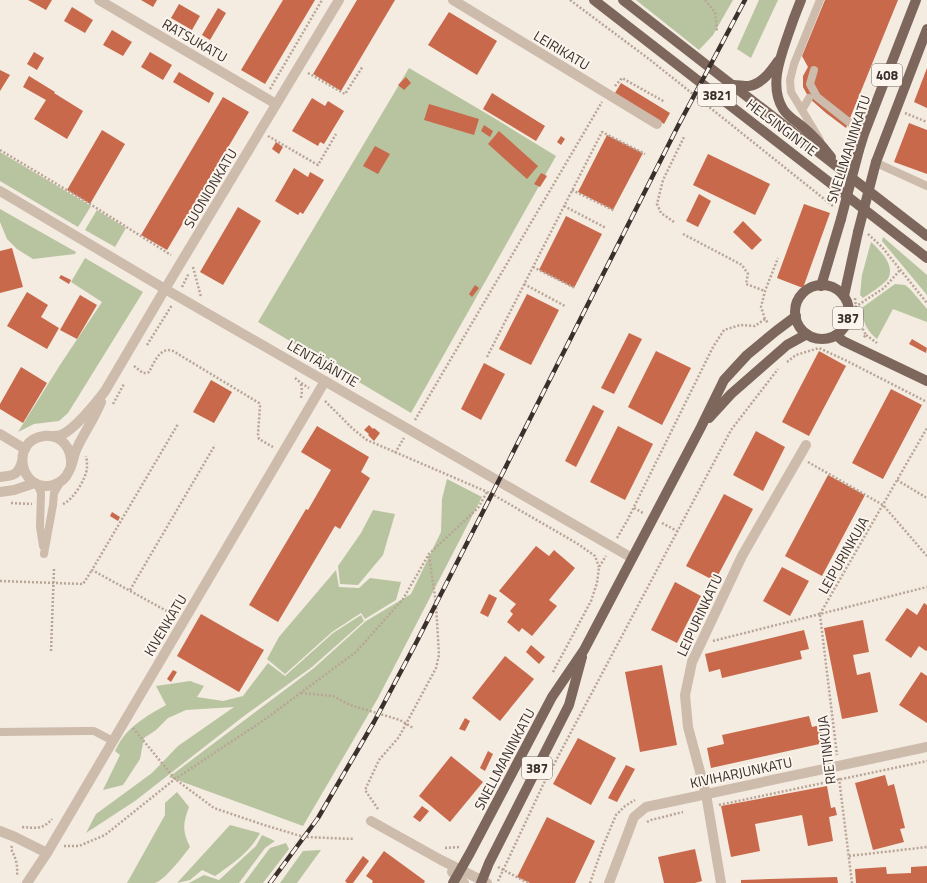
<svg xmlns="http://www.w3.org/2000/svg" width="927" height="883" font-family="'Titillium Web',sans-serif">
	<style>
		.green { fill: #b8c4a0 }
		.building { fill: #c8694b }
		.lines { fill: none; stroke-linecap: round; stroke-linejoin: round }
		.path { stroke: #b9a596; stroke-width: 2.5; stroke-dasharray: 2 2; stroke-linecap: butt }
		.service { stroke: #cdbbac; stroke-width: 8 }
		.minor { stroke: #cdbbac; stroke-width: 10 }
		.tertiary { stroke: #cdbbac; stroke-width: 10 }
		.primary { stroke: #7d675c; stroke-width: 10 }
		.rail-casing { stroke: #3b302b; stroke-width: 4.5 }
		.rail { stroke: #fbf5ee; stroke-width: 3; stroke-dasharray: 9; stroke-linecap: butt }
		.primary-bridge { stroke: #7d675c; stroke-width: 10 }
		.labels { text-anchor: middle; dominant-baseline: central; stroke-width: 4; stroke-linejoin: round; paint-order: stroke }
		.shield { fill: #fbf5ee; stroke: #756b66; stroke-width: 1 }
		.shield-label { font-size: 13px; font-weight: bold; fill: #3b302b }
		.street-label { font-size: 14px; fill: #3b302b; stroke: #fbf5ee }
	</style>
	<rect width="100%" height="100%" fill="#f4ebe1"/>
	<g class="green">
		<path d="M636 0H733L713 35 699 50Z"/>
		<path d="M759 0H778L751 58 737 49Z"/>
		<path d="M409 68 489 115 556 156 411 413 258 322Z"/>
		<path d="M0 152 91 206 78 227 0 181Z"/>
		<path d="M0 209 76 252 75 254 33 259 17 249 7 239 0 222Z"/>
		<path d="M97 210 126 228 115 247 85 230Z"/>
		<path d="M883 237 927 275V295L882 241Z"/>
		<path d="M871 242C880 250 897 267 887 280 883 285 869 294 863 298L860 295 862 275Z"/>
		<path d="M85 258 143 292 68 413 59 421 34 424 18 432 60 365 102 302 71 282Z"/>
		<path d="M895 284 905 285 910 289 927 309V322L893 309 877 339C866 329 865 325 861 311L863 307Z"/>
		<path d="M447 479 482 497 378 698 303 826 169 777 314 668 366 621 411 594 441 532 442 499Z"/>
		<path d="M373 510 395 514 383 555 358 585 340 584 338 566 361 533Z"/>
		<path d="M336 570 339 587 359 588 370 578 401 582 396 600 365 619 361 613 332 632 285 674 267 659 279 637Z"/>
		<path d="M361 615 364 621 312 667 244 716 135 801 86 833 96 814 152 773 178 746 234 707 186 710 168 718 156 730 144 738 140 759 123 785 103 790 120 755 115 751C117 747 119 743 121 740 132 724 150 714 166 705L156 686 190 681 204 686 197 697 223 701 243 696 268 663 285 676 333 633Z"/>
		<path d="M177 792 189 807C183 823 182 831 190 847 184 855 164 881 155 883 149 883 134 883 127 883L165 815V803Z"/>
		<path d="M230 825 260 833C250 852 232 864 215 876L202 870 190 880 177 883Z"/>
		<path d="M262 835 275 841 265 848 239 883H189L204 875 219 880 256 846Z"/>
		<path d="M286 843 289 849 263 883H244L270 848Z"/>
		<path d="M321 850 297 883H280L303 851Z"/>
	</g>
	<g class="building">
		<path d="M28 0H52L46 10Z"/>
		<path d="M141 0H157L153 7Z"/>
		<path d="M283 0H315L265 84 241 70Z"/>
		<path d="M357 0H395L341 91 313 74Z"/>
		<path d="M825 0H898L846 128 826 113 809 98 803 87V76L808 67 802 56Z"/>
		<path d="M179 4 200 16 192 30 171 18Z"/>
		<path d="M72 7 93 20 85 33 64 21Z"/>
		<path d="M218 8 226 13 210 40 202 35Z"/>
		<path d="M449 12 497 41 477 75 428 45Z"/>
		<path d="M112 30 132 42 123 56 103 45Z"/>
		<path d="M34 52 44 58 37 70 27 64Z"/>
		<path d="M150 52 172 65 163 80 141 67Z"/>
		<path d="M927 68V108L914 102Z"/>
		<path d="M0 70 10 75 0 91Z"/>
		<path d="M179 72 214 93 209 103 173 82Z"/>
		<path d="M29 76 55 92 54 93 83 111 67 139 34 119 46 100 23 87Z"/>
		<path d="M406 77 411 83 404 90 398 85Z"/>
		<path d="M621 83 670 113 664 124 615 93Z"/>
		<path d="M492 93 545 126 536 141 483 109Z"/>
		<path d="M223 97 249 112 167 250 141 235Z"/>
		<path d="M312 98 325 106 328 101 344 111 324 144 320 142 318 146 292 131Z"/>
		<path d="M429 104 479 119 474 135 424 120Z"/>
		<path d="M909 123 927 130V174L894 162Z"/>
		<path d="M484 125 493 131 490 137 481 131Z"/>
		<path d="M102 130 125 144 90 204 67 190Z"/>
		<path d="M499 131 538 166 527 179 488 144Z"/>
		<path d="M607 135 643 153 613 210 578 192Z"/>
		<path d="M561 136 565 139 561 145 557 142Z"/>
		<path d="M276 142 283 147 279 154 272 149Z"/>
		<path d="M375 146 390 154 378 174 363 166Z"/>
		<path d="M708 154 770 184 755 215 693 185Z"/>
		<path d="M294 168 308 177 310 172 324 180 303 214 300 212 298 215 275 201Z"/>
		<path d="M541 173 547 176 540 187 534 184Z"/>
		<path d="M699 194 711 201 698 227 686 221Z"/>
		<path d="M804 204 830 213 803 288 777 278Z"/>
		<path d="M238 207 261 221 223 285 200 272Z"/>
		<path d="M566 216 602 234 574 288 539 270Z"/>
		<path d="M743 221 762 240 752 250 733 232Z"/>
		<path d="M12 248 23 287 0 293V251Z"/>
		<path d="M61 275 71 280 69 284 59 278Z"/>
		<path d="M475 285 479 288 472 297 469 294Z"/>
		<path d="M27 292 48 305 41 317 59 328 47 349 7 326Z"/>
		<path d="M527 294 559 310 531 365 499 349Z"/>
		<path d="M80 295 97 305 77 339 60 330Z"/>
		<path d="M629 333 642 339 614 394 601 388Z"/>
		<path d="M912 339 927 348 926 353 909 344Z"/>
		<path d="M656 351 691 368 662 425 628 407Z"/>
		<path d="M819 351 846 366 809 436 782 422Z"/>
		<path d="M484 363 505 374 481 420 461 409Z"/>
		<path d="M21 367 47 383 23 423 0 409V404Z"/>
		<path d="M211 380 232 392 214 423 193 412Z"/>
		<path d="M891 389 922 405 883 479 852 463Z"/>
		<path d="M593 405 604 411 576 467 565 461Z"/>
		<path d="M369 425 373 429 374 428 380 433 374 441 368 435 369 434 364 430Z"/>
		<path d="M317 426 369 457 361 472 370 478 340 529 335 526 278 622 249 605 306 509 308 510 331 470 301 452Z"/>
		<path d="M618 426 653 444 625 500 590 482Z"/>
		<path d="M756 431 785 447 763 491 733 475Z"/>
		<path d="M828 475 865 495 822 576 785 556Z"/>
		<path d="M724 494 753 509 715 581 686 566Z"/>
		<path d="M112 512 120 517 118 521 110 516Z"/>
		<path d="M536 546 549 556 554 550 575 568 549 600 557 606 532 636 522 628 519 632 507 622 513 614 510 611 516 604 499 591Z"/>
		<path d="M782 567 809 581 790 616 763 601Z"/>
		<path d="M675 582 701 596 677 643 651 630Z"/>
		<path d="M489 594 497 598 488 617 480 613Z"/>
		<path d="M924 603 927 605V650L926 651 919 646 911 658 885 640 907 608 917 615Z"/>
		<path d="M201 614 264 650 239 692 177 656Z"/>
		<path d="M863 620 869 652 853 655 857 675 870 672 878 712 842 719 824 628Z"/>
		<path d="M804 630 809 649 800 651 802 659 722 678 720 669 709 672 705 654Z"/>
		<path d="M531 645 545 657 539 664 526 652Z"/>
		<path d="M505 656 534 679 500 721 472 698Z"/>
		<path d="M662 665 677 745 640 752 625 672Z"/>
		<path d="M173 670 177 672 171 682 167 679Z"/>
		<path d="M921 672 927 676V723L899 705Z"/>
		<path d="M809 716 812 727 820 725 824 743 711 768 707 748 724 744 722 735Z"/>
		<path d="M465 718 470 721 465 731 459 729Z"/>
		<path d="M578 738 616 758 591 805 553 784Z"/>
		<path d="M488 751 493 754 485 771 480 768Z"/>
		<path d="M451 756 483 782 450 822 419 796Z"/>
		<path d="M626 765 635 769 617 802 608 798Z"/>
		<path d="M885 775 888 786 894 784 905 828 900 829 904 842 873 850 855 783Z"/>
		<path d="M827 786 831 808 835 807 837 815 829 817 833 841 808 846 802 815 755 824 760 851 731 857 721 806Z"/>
		<path d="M422 806 429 811 420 822 413 817Z"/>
		<path d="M547 817 595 841 575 883H530L517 877Z"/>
		<path d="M695 849 702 881 695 883H664L658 857Z"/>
		<path d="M384 851 425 881 424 883H372L373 881 366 876Z"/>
		<path d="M363 856 369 861 353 883H347L345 881Z"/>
		<path d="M927 866V883H856L855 869 886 867 887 874 911 873V867Z"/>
		<path d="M837 877 838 883H741V880Z"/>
	</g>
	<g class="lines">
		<g class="path">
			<path d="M570 0 649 59 833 206"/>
			<path d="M705 0 715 12 717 32"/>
			<path d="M308 73 345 94 363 66"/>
			<path d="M615 86 622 78 665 102"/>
			<path d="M270 89 322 0"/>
			<path d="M905 113 927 122"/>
			<path d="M268 136 318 165 336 134"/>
			<path d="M0 150 90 204 171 255"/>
			<path d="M572 190 615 211"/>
			<path d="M564 206 606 228"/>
			<path d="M674 222 661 213 657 204 663 180 684 137"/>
			<path d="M683 234 742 265 748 274 746 284 765 291"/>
			<path d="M868 234 882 247 927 303"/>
			<path d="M193 267 201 297"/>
			<path d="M533 267 575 288"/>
			<path d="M524 284 565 306"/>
			<path d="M182 287 189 273"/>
			<path d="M855 298C856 313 859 323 866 335L863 338"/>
			<path d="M855 307 884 288 901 269"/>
			<path d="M765 319 761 307 765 291 778 258"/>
			<path d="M866 335 877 343"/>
			<path d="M147 345 172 305"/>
			<path d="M487 357 602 132 645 154"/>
			<path d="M787 362 796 355 819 348 845 360 927 402"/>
			<path d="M134 366 143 373H147L149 372C154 363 160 346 173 351L259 403 260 406 258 434 259 439 273 447"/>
			<path d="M295 378 301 383 309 388"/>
			<path d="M301 384 302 391 301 398"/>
			<path d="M325 401 353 429 367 440 492 494 578 544 595 556 599 567"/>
			<path d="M113 404 124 384"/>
			<path d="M415 420 602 102"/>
			<path d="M395 453 404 438"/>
			<path d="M808 462 883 505 927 556"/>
			<path d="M897 480 927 498"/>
			<path d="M11 503 32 504"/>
			<path d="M63 504C73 500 86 479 87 468 87 464 87 460 86 456"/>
			<path d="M634 508 643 513"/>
			<path d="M662 523 677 531"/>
			<path d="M617 538 627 521 713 347 724 330 740 325 755 326 765 319 768 323"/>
			<path d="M0 581 83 584 92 570"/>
			<path d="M130 590 215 445"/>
			<path d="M820 614 927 428"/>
			<path d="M174 615 92 570 178 424"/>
			<path d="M820 615 837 755"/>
			<path d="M713 641 927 587"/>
			<path d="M51 651 54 569"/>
			<path d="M553 672 591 601 597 583 599 567 606 556"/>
			<path d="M301 693 333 696 350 705 400 720 413 728"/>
			<path d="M133 728 175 779 214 808 264 825 304 837 354 839"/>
			<path d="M839 778 852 883"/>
			<path d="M719 805 927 761"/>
			<path d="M378 809 365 790 379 760 399 737 436 668 439 655 436 604 429 555"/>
			<path d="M647 822 651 820 683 812"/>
			<path d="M22 827C35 828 43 830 52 819"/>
			<path d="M12 846 11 849C16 858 18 866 17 876"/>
			<path d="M64 846H79L105 835 175 779 264 720 356 652 403 599 429 554 478 508 487 492"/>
			<path d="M445 848 460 847"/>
			<path d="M849 856 927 847"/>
			<path d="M498 867 528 883"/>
			<path d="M498 881 543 785 731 430 778 369"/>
			<path d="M590 883 603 846 616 815 625 806 635 800"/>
		</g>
		<g class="service">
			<path d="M814 70 810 84 817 97 864 134"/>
			<path d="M809 98 802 110 820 140"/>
			<path d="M802 110 791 92 790 80 794 64 820 0"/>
			<path d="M876 162 881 165 927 186"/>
			<path d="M37 484 41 493 40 527 43 546"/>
			<path d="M44 554 53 505 54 493 61 481"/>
			<path d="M0 732 86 731H94L113 741"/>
		</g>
		<g class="minor">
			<path d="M99 0 276 104"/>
			<path d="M453 0 657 124"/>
			<path d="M0 434 25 449"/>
			<path d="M371 821 441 860 487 883"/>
			<path d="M0 831 15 837 47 853"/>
			<path d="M452 872 456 877 464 883"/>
			<path d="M27 883 47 853 325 381"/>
			<path d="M609 883 634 817 646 807 927 747"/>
			<path d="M721 883 706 794 688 727 685 695 692 662 742 556 806 445"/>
		</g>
		<g class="tertiary">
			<path d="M0 191 165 289 632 558"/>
			<path d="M51 436C54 436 58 436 61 435 74 430 96 403 105 391L165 289 339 0"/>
			<path d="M71 465C72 449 62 434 44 436 9 440 20 494 53 485 60 483 66 478 69 471 73 464 73 456 77 448 84 433 94 419 101 402"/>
			<path d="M0 477C13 476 18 475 22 462"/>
			<path d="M0 492 14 490 35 483"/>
		</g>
		<g class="primary">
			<path d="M594 0 927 258"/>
			<path d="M623 0 844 172 927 236"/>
			<path d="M801 0C796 12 792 23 788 35 780 58 769 86 783 109 788 117 797 122 804 128 814 136 823 147 831 157"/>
			<path d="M733 85C738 85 743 86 749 86 762 84 771 71 778 61"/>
			<path d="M859 150 864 134 916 0"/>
			<path d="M876 162 927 29"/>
			<circle cx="822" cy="312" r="27"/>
			<path d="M821 286 841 219"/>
			<path d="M844 296 858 232"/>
			<path d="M836 335 843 341 927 381"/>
			<path d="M709 418 731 394 787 345 807 334"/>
			<path d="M453 883 470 853 552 697 584 650 701 427 724 380 747 355 776 331 796 316"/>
			<path d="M481 883 489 863 569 705 582 657"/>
		</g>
		<defs>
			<path id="rail" d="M270 883 318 818 374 722 416 643 492 494 678 126 745 0"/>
		</defs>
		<use href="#rail" class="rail-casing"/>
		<use href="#rail" class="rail"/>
		<g class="primary-bridge">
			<path d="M841 219 859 150"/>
			<path d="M858 232 876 162"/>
		</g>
	</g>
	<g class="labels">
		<g class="shield">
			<rect x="872" y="64" width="30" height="22" rx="3"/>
			<rect x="698" y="84" width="38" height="22" rx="3"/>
			<rect x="833" y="307" width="30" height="22" rx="3"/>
			<rect x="522" y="757" width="30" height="22" rx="3"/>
		</g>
		<g class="shield-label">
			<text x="887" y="75">408</text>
			<text x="717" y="95">3821</text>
			<text x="848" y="318">387</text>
			<text x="537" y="768">387</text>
		</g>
		<g class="street-label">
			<text transform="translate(195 40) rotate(30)">RATSUKATU</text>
			<text transform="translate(562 50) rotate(31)">LEIRIKATU</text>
			<text transform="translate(782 127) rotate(37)">HELSINGINTIE</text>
			<text transform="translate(848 149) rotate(-72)">SNELLMANINKATU</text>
			<text transform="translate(210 188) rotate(-59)">SUONIONKATU</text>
			<text transform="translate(323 363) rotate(30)">LENTÄJÄNTIE</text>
			<text transform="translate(843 555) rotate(-60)">LEIPURINKUJA</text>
			<text transform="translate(699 615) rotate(-65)">LEIPURINKATU</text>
			<text transform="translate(165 625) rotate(-59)">KIVENKATU</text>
			<text transform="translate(826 750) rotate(-97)">RIETINKUJA</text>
			<text transform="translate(504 759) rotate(-62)">SNELLMANINKATU</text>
			<text transform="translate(741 772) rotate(-12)">KIVIHARJUNKATU</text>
		</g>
	</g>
</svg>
